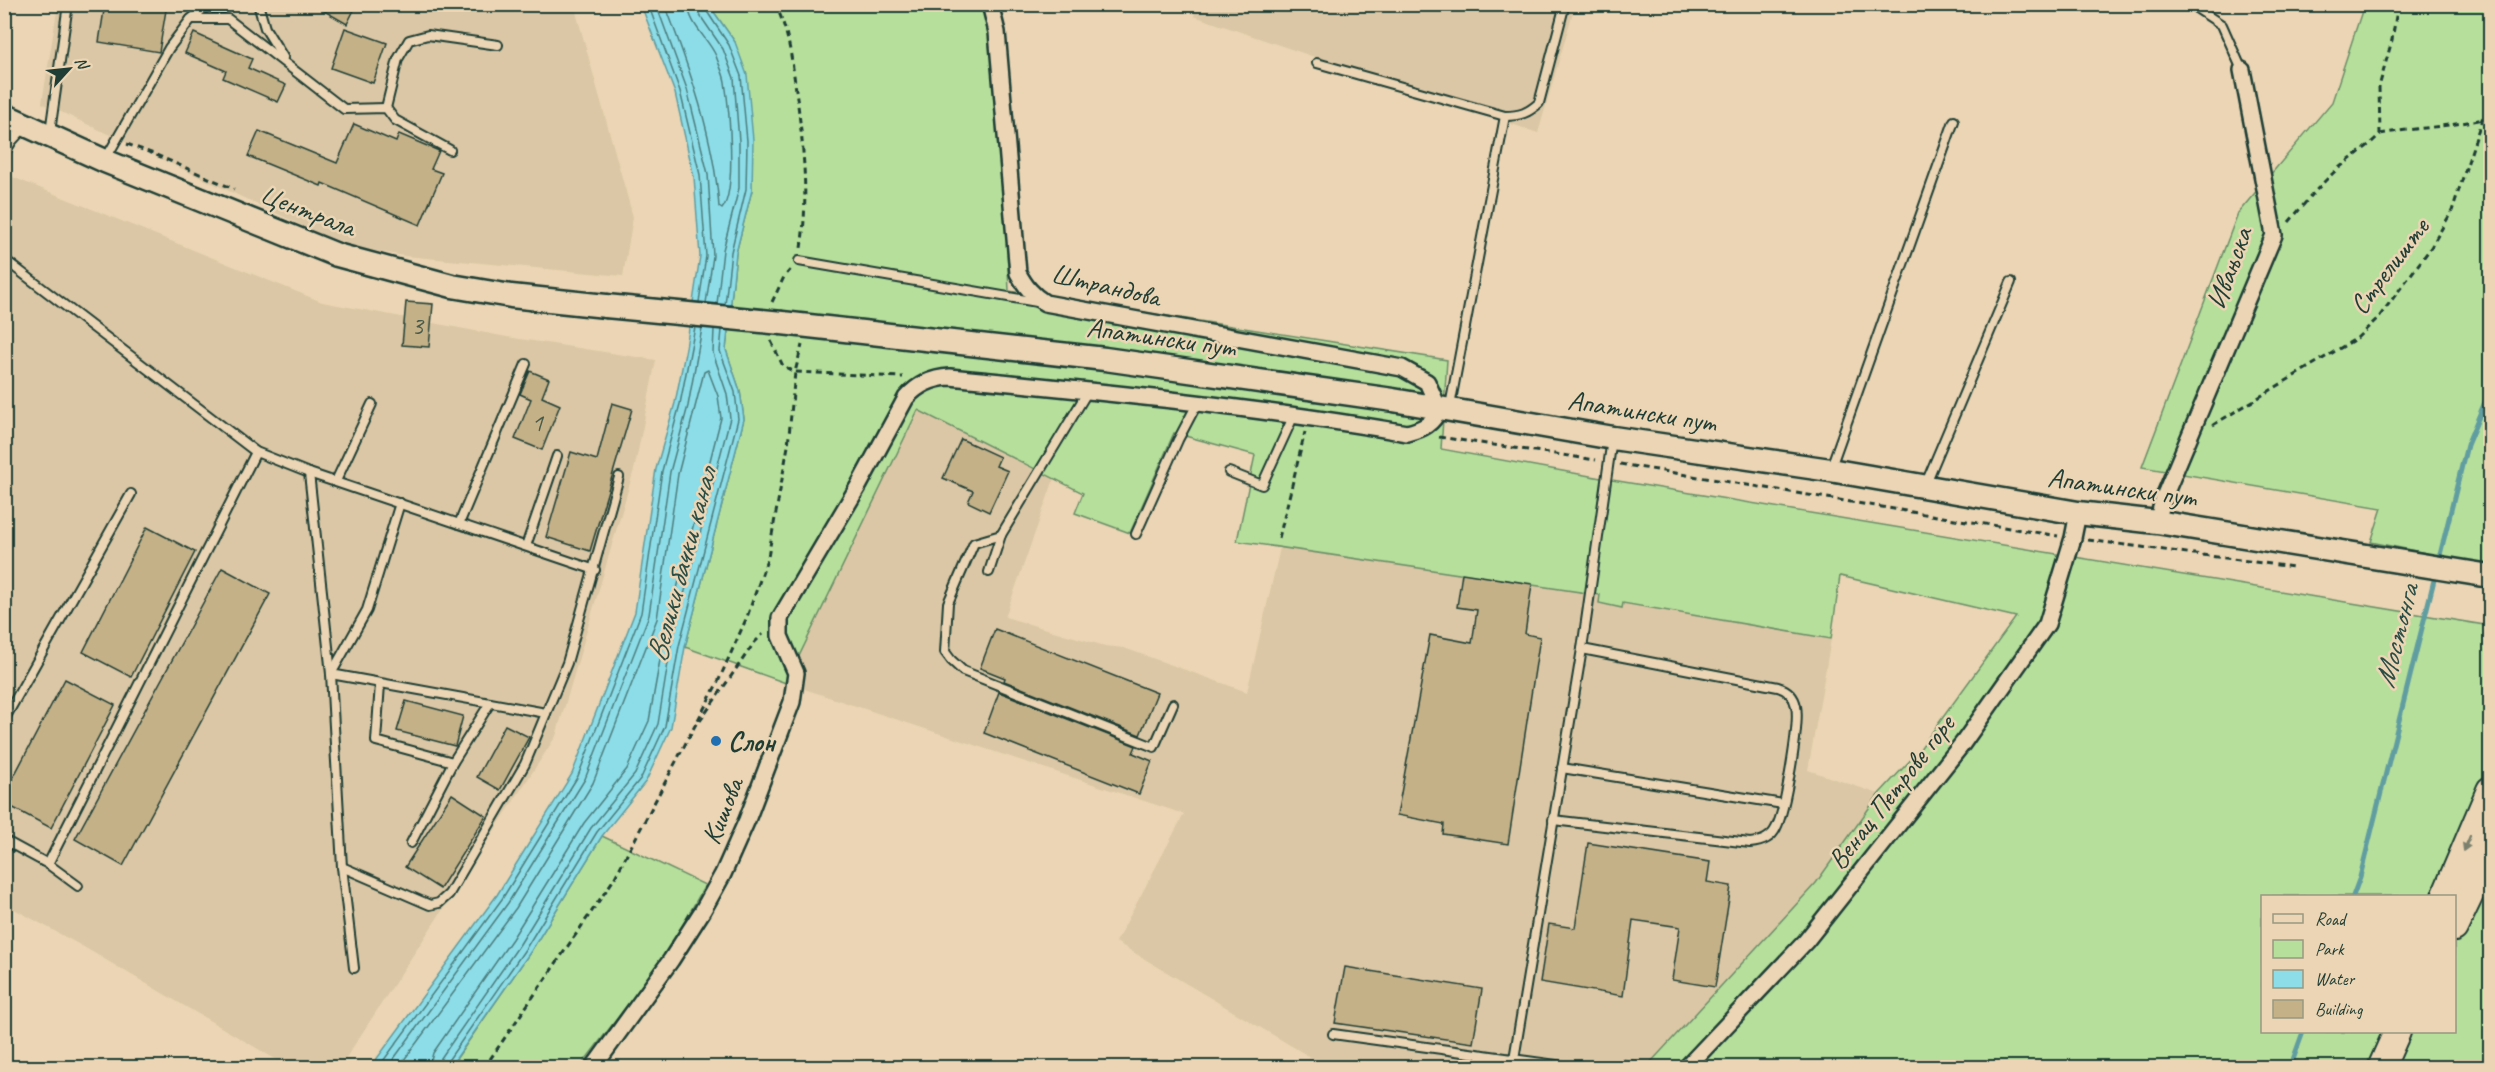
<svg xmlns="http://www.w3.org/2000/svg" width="2495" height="1072" font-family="Caveat,sans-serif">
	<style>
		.built { fill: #dbc7a5 }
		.green { fill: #b6df9b; stroke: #6a8e68; stroke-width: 1.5; fill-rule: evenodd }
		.water { fill: #8ddde9; stroke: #619da1; stroke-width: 1.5 }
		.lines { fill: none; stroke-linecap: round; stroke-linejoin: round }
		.shore { stroke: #4b7d7c; stroke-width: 1.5 }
		.stream { stroke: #619da1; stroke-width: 5 }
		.building { fill: #c4b188; stroke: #1f3d34; stroke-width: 1.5 }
		.lane-casing { stroke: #1f3d34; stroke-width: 12 }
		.street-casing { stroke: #1f3d34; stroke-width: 20 }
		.secondary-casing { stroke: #1f3d34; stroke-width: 27 }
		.primary-casing { stroke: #1f3d34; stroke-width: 30 }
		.path { stroke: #1f3d34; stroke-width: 3; stroke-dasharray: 6 4.5; stroke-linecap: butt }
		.lane { stroke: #ebd5b4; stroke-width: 8 }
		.street { stroke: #ebd5b4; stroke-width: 15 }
		.secondary { stroke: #ebd5b4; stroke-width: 22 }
		.primary { stroke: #ebd5b4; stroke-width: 26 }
		.secondary-bridge-casing { stroke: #1f3d34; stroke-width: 27; stroke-linecap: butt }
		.secondary-bridge { stroke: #ebd5b4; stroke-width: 22 }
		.oneway { fill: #7b816e }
		.poi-dot { fill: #1f6fb2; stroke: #ebd5b4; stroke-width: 2 }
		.labels { text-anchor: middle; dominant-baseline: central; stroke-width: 5; stroke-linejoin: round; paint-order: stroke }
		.number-label { font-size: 26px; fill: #485a49 }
		.street-label { font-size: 28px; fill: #1f3d34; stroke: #ebd5b4 }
		.poi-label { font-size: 28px; font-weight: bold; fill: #1f3d34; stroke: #ebd5b4; text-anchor: start }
		.water-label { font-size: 30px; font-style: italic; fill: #2a4d46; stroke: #ebd5b4 }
	</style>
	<rect width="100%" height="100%" fill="#ebd5b4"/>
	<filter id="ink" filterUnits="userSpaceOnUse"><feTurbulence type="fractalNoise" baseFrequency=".0167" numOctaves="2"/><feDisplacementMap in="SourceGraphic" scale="12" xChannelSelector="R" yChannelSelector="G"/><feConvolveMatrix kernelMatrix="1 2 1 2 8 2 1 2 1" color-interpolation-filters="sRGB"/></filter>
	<g filter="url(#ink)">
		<g class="built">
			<path d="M566 4 574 5 633 217 623 276 405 256 362 249 318 233 42 103 58 5Z"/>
			<path d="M1198 4 1575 5 1538 133 1194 16Z"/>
			<path d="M5 174 322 302 507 337 656 360 635 466 556 736 340 1067H289L82 946 5 904Z"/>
			<path d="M918 410 1054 479 1005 617 1105 646 1124 648 1247 692 1280 548 1601 595 1599 603 1622 607 1623 603 1831 639 1808 770 1879 794 1816 883 1649 1063 1623 1059 1620 1068 1327 1067 1116 942 1184 814 786 683Z"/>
		</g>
		<g class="green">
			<path d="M709 5H996L1009 291 1447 360 1441 449 1612 480 2490 626V1067H1620L1622 1059 1650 1063 1816 883 1879 794 1917 753 2016 617 1840 576 1831 639 1623 603 1622 608 1599 603 1600 595 1237 541 1255 455 1174 433 1130 533 1075 513 1083 493 918 410 786 683 685 647 744 419 740 391 726 350 736 253 752 190 735 42ZM2262 896H2454V1032H2262Z"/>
			<path d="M2364 5H2490V566L2371 542 2382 508 2142 467 2238 213 2332 102Z"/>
			<path d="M602 836 705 885 667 953 580 1067 450 1068 531 951Z"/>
		</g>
		<path class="water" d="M641 5H709L735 42 747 75 753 140 752 190 736 253 726 350 740 391 744 419 685 647 671 727 646 781 602 836 531 951 450 1067 370 1068 497 895 572 774 635 612 656 469 675 403 686 348 700 256 694 177 675 93Z"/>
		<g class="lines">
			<g class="shore">
				<path d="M648 4 680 91 700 175 706 256 699 302"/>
				<path d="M656 4 687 89 708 174 713 256 706 303"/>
				<path d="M665 4C690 71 714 136 719 207L722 209C737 192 729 107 725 82 724 74 719 65 716 56 709 39 689 25 688 4"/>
				<path d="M697 4 699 14 723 49 734 78 739 141V188L723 250 717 304"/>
				<path d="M705 4 706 10 729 45 741 76 747 141 746 189 731 252 725 305"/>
				<path d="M378 1068 502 899 578 776 641 613 662 471 680 404 695 327"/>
				<path d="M387 1068 508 903 585 779 649 615 670 472 688 406 702 328"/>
				<path d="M398 1068 516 908 593 783 657 619 678 474 704 372 708 370 718 396 721 418 663 643 649 721 627 769 584 823 512 939 433 1053 429 1068"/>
				<path d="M438 1068 441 1058 520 944 591 828 635 774 658 724 671 645 730 418 727 394 713 353 714 329"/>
				<path d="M446 1068 447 1062 526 948 597 832 641 778 665 726 679 646 738 419 735 392 720 351 722 330"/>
			</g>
			<g class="stream">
				<path d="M2438 563 2467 445 2490 390"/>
				<path d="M2353 896 2360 877 2436 572"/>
				<path d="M2290 1068 2303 1032"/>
			</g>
		</g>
		<g class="building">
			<path d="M105 4H167L159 52 99 42Z"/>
			<path d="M312 4H357L347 24Z"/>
			<path d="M345 28 387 43 373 83 331 68Z"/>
			<path d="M194 33 252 59 248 68 286 85 278 102 223 78 226 71 185 53Z"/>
			<path d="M354 124 396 142 399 134 439 151 431 169 442 173 420 225 322 183 321 186 248 156 259 131 337 163Z"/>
			<path d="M406 302 433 304 429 347 402 345Z"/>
			<path d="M530 371 549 379 542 397 560 405 542 450 515 439 531 399 520 394Z"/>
			<path d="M612 403 632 409 590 551 546 537 571 452 597 460Z"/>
			<path d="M961 439 1000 457 996 466 1008 471 989 512 968 502 973 491 943 478Z"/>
			<path d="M147 527 195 552 131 677 83 652Z"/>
			<path d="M222 568 270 594 123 866 75 839Z"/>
			<path d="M1462 573 1532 584 1525 634 1540 637 1508 844 1443 834 1444 824 1397 815 1430 635 1472 643 1477 610 1457 607Z"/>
			<path d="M995 629 1157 693 1140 735 1004 681 1005 678 980 668Z"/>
			<path d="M65 679 115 705 51 828 4 803V795Z"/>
			<path d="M999 692 1136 746 1133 753 1152 761 1139 794 984 733Z"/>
			<path d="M406 701 463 716 455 746 397 731Z"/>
			<path d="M505 725 529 737 500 790 477 777Z"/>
			<path d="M452 794 486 816 440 889 405 867Z"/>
			<path d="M1588 843 1710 862 1707 882 1731 886 1715 987 1672 980 1680 927 1633 920 1623 996 1540 982 1549 924 1575 928Z"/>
			<path d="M1345 967 1482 989 1473 1043 1335 1023Z"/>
		</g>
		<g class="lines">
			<defs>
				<g id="lane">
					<path d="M258 4 265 28 283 57"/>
					<path d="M2190 4 2222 25 2242 70"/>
					<path d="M191 19 209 4"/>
					<path d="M1317 63 1505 116C1520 116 1528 113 1539 103L1565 4"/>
					<path d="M386 108 398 59 409 40 428 35 498 45"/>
					<path d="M50 132 68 4"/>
					<path d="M4 154 12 141 25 127"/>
					<path d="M105 160 169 48 191 19H228L344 109 386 108 395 120 450 150"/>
					<path d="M4 259 256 452 309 473 595 570"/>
					<path d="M799 261 1037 302"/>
					<path d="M1450 406 1505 116"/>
					<path d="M1831 467 1954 121"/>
					<path d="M1229 472 1262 485 1294 415"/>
					<path d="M309 473 331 674 342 867 354 968"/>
					<path d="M336 481 372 404"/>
					<path d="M1926 483 2011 282"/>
					<path d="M400 503 367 610 331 674 546 713"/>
					<path d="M459 524 526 364"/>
					<path d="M1136 534 1178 440 1198 402"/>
					<path d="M1001 535 974 543 948 603 945 652 951 660 963 671 1154 747 1173 704"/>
					<path d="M526 546 557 456"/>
					<path d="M989 572 1001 535 1088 391"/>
					<path d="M380 684 376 741 453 762"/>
					<path d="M4 720 131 494"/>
					<path d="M1562 768 1783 804"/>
					<path d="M1553 820 1750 843C1761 842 1771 839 1776 828 1785 812 1800 723 1796 706 1794 696 1788 690 1778 687L1582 649"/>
					<path d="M4 840 48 864 78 886"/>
					<path d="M411 843 453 762 490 703"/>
					<path d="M48 864 256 452"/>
					<path d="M342 867 430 905 439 903 449 894 525 764 567 663 619 477"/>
					<path d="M1333 1034 1578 1068"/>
					<path d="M1514 1059 1582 649 1612 439"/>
					<path d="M1474 1068 1483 1055"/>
				</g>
				<g id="street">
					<path d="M2157 522 2164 497 2274 235 2242 70"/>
					<path d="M593 1068 671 960 703 910 723 874 747 820 792 702 796 673 780 636V618L859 485 906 398C918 384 932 378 950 377 1103 392 1256 407 1407 433 1423 429 1433 424 1439 409L1427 382 1402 368 1045 303C1032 295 1025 286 1018 273L997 32 990 4"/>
					<path d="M1686 1068 1806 941 1963 743 2047 624 2073 538 2078 513"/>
				</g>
				<g id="secondary">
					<path d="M4 115 105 161 337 255 452 286 511 296 606 306"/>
					<path d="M782 323 1105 359 1393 400 1613 438 1830 470 2078 513 2157 522 2490 576"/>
				</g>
				<g id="primary">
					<path d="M2445 896 2490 790"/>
					<path d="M2454 928 2490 853"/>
					<path d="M2381 1068 2397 1032"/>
				</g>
			</defs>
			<use href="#lane" class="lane-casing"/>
			<use href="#street" class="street-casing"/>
			<use href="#secondary" class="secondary-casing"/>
			<use href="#primary" class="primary-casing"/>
			<g class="path">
				<path d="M775 4C789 31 792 61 796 90 803 142 809 196 801 248"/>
				<path d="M2380 134C2414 128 2448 127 2482 119"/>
				<path d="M127 144 154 154 234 189"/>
				<path d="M2289 222C2305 203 2321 183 2340 167 2354 156 2368 147 2380 134L2379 87 2392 40 2398 4"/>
				<path d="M772 302 784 277 791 269"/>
				<path d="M771 341 783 366 795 372 903 377"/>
				<path d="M2213 425 2357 338 2379 317 2430 249 2452 211 2482 119 2490 108"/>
				<path d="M1439 437 1596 460"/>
				<path d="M1620 464 2058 536"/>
				<path d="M1279 538 1305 432"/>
				<path d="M2088 540 2293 567"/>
				<path d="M700 721 754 643 763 634"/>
				<path d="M484 1068 614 879 718 682 747 617 768 557 788 446 795 372 802 345"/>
			</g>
			<use href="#lane" class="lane"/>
			<use href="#street" class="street"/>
			<use href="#secondary" class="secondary"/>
			<use href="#primary" class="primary"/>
			<defs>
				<path id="secondary-bridge" d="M606 306 782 323"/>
			</defs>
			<use href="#secondary-bridge" class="secondary-bridge-casing"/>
			<use href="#secondary-bridge" class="secondary-bridge"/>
		</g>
		<defs><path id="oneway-solid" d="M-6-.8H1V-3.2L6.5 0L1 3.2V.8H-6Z" transform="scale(1.5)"/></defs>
		<use class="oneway" href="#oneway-solid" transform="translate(2467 843) rotate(113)"/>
	</g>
	<circle class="poi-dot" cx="716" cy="741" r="6"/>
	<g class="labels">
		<g class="number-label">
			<text x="417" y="325">3</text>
			<text x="537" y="422">1</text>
		</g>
		<g class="street-label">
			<text transform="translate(308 210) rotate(21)">Централа</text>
			<text transform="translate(2389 266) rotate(-53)">Стрелиште</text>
			<text transform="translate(2229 268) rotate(-70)">Ивањска</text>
			<text transform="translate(1106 285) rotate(13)">Штрандова</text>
			<text transform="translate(1161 337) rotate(8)">Апатински пут</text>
			<text transform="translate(1642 411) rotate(9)">Апатински пут</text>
			<text transform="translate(2122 487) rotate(8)">Апатински пут</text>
			<text transform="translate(1891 792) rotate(-52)">Венац Петрове горе</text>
			<text transform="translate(722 811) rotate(-68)">Кишова</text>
		</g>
		<g class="poi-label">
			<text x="728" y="741">Слон</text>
		</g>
		<g class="water-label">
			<text transform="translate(681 565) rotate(-75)">Велики бачки канал</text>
			<text transform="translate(2396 636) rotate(-76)">Мостонга</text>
		</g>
	</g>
	<rect width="2495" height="1072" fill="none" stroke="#ebd5b4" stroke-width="24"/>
	<rect x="12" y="12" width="2471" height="1048" fill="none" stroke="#1f3d34" stroke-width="2" filter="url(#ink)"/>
	<rect x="2261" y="895" width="195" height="138" fill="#ebd5b4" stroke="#999881" stroke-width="1.5"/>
	<rect x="2273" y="914" width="30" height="9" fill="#ebd5b4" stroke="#999881" stroke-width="1.5"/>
	<text x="2315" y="925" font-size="18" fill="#1f3d34">Road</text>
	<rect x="2273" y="940" width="30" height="18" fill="#b6df9b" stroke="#999881" stroke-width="1.5"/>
	<text x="2315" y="955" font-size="18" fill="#1f3d34">Park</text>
	<rect x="2273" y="970" width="30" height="18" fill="#8ddde9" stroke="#999881" stroke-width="1.5"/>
	<text x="2315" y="985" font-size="18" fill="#1f3d34">Water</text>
	<rect x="2273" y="1000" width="30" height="18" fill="#c4b188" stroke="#999881" stroke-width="1.5"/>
	<text x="2315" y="1015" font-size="18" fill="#1f3d34">Building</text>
	<g transform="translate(69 69) rotate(63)" stroke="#ebd5b4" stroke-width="4.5" paint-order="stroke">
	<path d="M0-4.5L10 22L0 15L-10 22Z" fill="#1f3d34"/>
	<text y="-9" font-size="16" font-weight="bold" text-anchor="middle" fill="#1f3d34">N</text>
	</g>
</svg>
